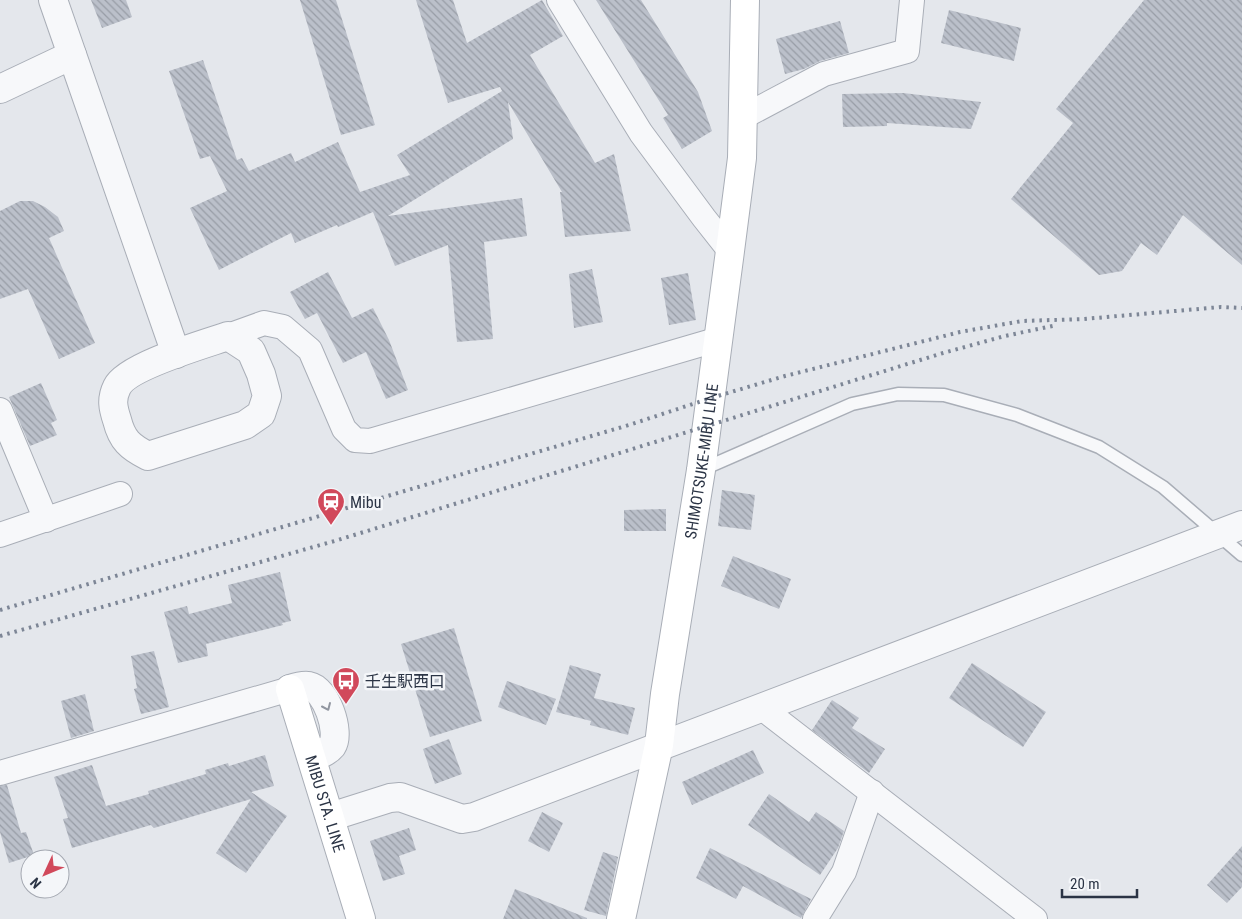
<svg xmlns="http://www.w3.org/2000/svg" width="1242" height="919" font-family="'Roboto Condensed','Noto Sans JP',sans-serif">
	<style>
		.building { fill: url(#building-back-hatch) }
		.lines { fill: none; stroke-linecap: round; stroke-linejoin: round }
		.service-casing { stroke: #a9aeb7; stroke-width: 15 }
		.minor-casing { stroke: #a9aeb7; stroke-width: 26 }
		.tertiary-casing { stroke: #a9aeb7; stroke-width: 30 }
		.secondary-casing { stroke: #a9aeb7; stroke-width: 30 }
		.service { stroke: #f7f8fa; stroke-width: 12 }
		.minor { stroke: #f7f8fa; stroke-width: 24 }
		.tertiary { stroke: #f7f8fa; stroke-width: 28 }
		.secondary { stroke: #fff; stroke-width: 28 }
		.rail { stroke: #7d8696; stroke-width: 4; stroke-dasharray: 2.5 5; stroke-linecap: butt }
		.oneway { stroke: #9196a0 }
		.labels { text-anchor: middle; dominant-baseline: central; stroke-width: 5; stroke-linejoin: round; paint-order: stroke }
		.street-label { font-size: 16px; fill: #2b3445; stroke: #f4f6f9 }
		.poi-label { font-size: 16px; fill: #2b3445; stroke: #f4f6f9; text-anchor: start }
	</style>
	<defs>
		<pattern id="building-back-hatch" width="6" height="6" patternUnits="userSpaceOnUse" patternTransform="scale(1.25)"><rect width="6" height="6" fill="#bbc0ca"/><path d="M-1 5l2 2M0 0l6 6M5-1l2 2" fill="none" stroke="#989da6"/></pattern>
	</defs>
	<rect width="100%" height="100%" fill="#e4e7ec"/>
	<g class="building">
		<path d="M91 0H126L132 17 102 28Z"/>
		<path d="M300 0H336L375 125 341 135Z"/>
		<path d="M416 0H453L467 43 542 0 563 36 530 55 595 163 614 154 631 231 565 237 560 192H562L508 102 513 139 388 216 522 198 527 236 484 242 493 339 457 342 448 245 395 266 373 212 338 227 337 225 295 243 291 233 219 270 190 208 227 191 210 156 200 159 169 71 203 60 237 160 242 158 249 171 291 153 295 162 338 142 360 192 410 175 397 155 502 91 500 87 448 103Z"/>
		<path d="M596 0H641L698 92 712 131 682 149 663 118 668 115Z"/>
		<path d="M1144 0H1242V265L1183 215 1157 255 1141 243 1122 271 1099 275 1011 199 1073 123 1056 109Z"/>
		<path d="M949 10 1021 28 1014 61 941 43Z"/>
		<path d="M840 21 849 53 820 61 804 69 785 74 776 39Z"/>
		<path d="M903 93 981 102 971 129 887 123V126L843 127 842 94Z"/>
		<path d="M20 201H33L45 207 58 217 64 231 49 238 95 343 59 359 28 289 0 299V211Z"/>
		<path d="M592 269 603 322 574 328 569 274Z"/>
		<path d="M328 272 352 318 373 308 389 340 408 390 386 399 366 352 343 363 317 313 305 319 290 292Z"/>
		<path d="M688 273 696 320 669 325 661 278Z"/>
		<path d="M41 383 57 420 51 423 57 435 30 446 9 397Z"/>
		<path d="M722 490 755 495 751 530 718 526Z"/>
		<path d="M666 509V531H624V510Z"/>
		<path d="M733 556 791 579 779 609 721 586Z"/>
		<path d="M280 572 291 621 282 623 283 625 206 644 208 656 178 663 164 612 187 606 189 614 232 603 228 585Z"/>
		<path d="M454 628 482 721 430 737 401 644Z"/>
		<path d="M154 651 169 707 141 714 134 689 137 688 131 656Z"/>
		<path d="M972 663 1046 712 1023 747 949 698Z"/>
		<path d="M570 665 601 674 594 698 635 708 628 735 590 725 591 721 556 712Z"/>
		<path d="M507 681 556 699 546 725 498 707Z"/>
		<path d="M85 694 94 731 71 738 61 701Z"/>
		<path d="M832 700 859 718 852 728 885 749 869 773 812 730Z"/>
		<path d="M449 739 462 774 435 784 423 749Z"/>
		<path d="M753 750 764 773 692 805 682 782Z"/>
		<path d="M265 755 274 786 251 792 287 816 246 873 216 853 251 799 154 828 151 825 72 848 63 819 68 818 54 777 92 765 106 806 149 794 148 791 206 774 205 770 228 763 229 766Z"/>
		<path d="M7 785 21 833 26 832 34 855 9 863 0 832V786Z"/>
		<path d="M769 794 809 822 816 812 844 831 838 848 820 875 748 825Z"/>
		<path d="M542 812 563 823 549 852 528 841Z"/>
		<path d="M409 828 416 850 399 856 405 874 383 881 370 841Z"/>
		<path d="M1242 846V887L1227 903 1207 885Z"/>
		<path d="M710 848 811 899 801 918 743 886 736 899 696 878Z"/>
		<path d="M603 852 618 857 606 916 584 910Z"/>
		<path d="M515 889 587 918V919H503Z"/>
	</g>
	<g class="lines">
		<defs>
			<path id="service" d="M701 470 852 404 898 394 944 395 1017 415 1099 447 1163 487 1242 555"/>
			<g id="minor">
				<path d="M559 0 641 133 704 218 730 251"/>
				<path d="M743 117 824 74 907 51 912 0"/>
				<path d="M228 336 264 323 283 327 310 350 344 429 355 440 370 441 719 339"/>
				<path d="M0 410 46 520"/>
				<path d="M0 535 120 494"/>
				<path d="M762 708 1035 919"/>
				<path d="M0 773 290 689"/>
				<path d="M815 919 844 872 872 792"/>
			</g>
			<g id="tertiary">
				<path d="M53 0 176 354"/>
				<path d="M0 89 72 55"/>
				<path d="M228 336 251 351 261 374 267 396 261 414 245 425 148 456C130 447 122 440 117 420 113 408 111 399 117 387 127 366 205 344 228 336Z"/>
				<path d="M290 689C296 687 303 685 309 686 326 689 341 732 332 746 327 752 319 755 312 757"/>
				<path d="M330 817 390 798 400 797 462 819 474 817 1242 525"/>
			</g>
			<g id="secondary">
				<path id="s1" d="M290 689 361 919"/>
				<path id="s2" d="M621 919 659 745 665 694 701 470 730 251 742 158 745 0"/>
			</g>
		</defs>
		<use href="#service" class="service-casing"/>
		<use href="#minor" class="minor-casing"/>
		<use href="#tertiary" class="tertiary-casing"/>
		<use href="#secondary" class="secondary-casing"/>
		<use href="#service" class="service"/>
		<use href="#minor" class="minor"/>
		<use href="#tertiary" class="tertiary"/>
		<use href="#secondary" class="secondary"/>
		<g class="rail">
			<path d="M0 610 629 425 711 398 785 376 960 332 1022 321 1084 319 1221 307 1242 308"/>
			<path d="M0 636 338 540 943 353 1005 336 1057 325"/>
		</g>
	</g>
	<defs><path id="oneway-chevron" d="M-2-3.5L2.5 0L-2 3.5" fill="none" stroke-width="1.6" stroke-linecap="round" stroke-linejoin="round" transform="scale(1.25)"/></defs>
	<use class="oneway" href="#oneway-chevron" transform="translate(327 707) rotate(66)"/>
	<defs>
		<symbol id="station-pin" viewBox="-11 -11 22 30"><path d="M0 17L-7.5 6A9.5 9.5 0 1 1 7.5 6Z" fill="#d1495b" stroke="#f4f6f9"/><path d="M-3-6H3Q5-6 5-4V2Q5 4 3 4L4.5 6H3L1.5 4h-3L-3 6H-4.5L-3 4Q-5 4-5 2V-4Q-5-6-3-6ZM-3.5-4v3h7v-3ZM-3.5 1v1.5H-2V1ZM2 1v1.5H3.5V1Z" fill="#fff"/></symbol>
		<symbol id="bus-pin" viewBox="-11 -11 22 30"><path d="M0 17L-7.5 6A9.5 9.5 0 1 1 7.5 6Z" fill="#d1495b" stroke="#f4f6f9"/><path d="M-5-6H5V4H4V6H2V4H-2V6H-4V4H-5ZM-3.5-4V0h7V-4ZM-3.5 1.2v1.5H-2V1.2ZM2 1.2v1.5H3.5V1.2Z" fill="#fff"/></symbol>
	</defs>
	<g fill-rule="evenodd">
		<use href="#station-pin" x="315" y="486" width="32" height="43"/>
		<use href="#bus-pin" x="330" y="665" width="32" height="43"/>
	</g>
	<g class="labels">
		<g class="street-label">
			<text stroke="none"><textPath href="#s2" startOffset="465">SHIMOTSUKE-MIBU LINE</textPath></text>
			<text stroke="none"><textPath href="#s1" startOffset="120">MIBU STA. LINE</textPath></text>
		</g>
		<g class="poi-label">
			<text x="350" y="502">Mibu</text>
			<text x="365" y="681">壬生駅西口</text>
		</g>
	</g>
	<g transform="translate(45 874) rotate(226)"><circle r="24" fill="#f4f6f9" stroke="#a4a8b1"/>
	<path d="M0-4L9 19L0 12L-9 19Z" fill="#d1495b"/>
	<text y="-8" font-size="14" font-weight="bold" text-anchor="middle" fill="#2b3445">N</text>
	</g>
	<path d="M1062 889v8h75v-8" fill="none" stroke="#2b3445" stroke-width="2.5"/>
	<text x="1070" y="889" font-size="15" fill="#2b3445" stroke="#f4f6f9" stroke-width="4" paint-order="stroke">20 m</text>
</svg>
